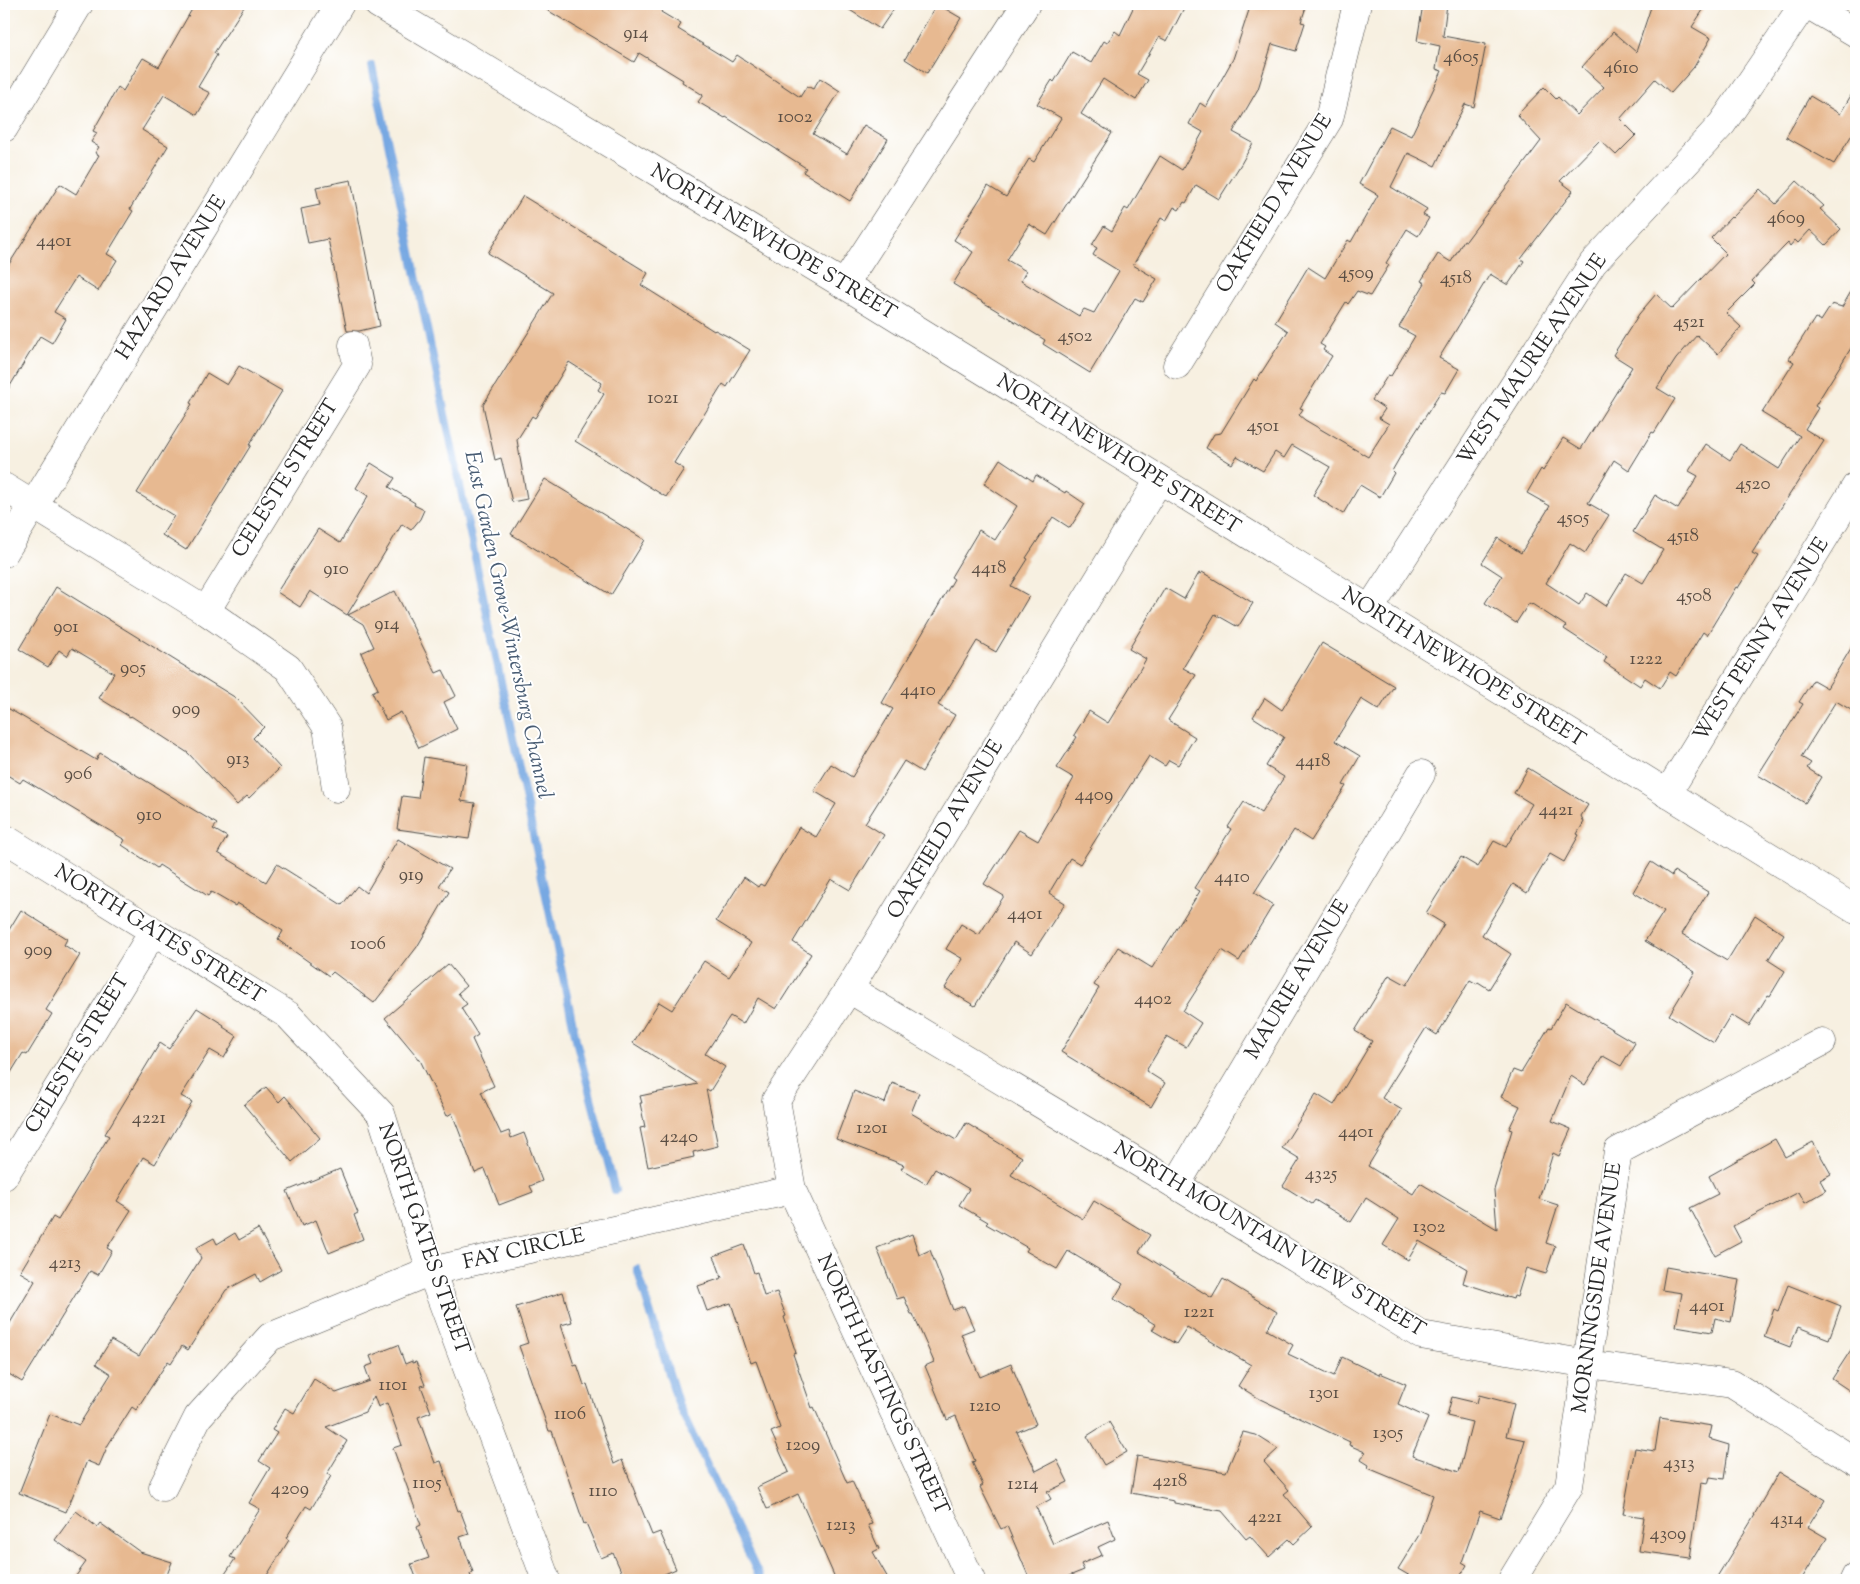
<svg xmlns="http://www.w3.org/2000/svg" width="1860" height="1584" font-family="'Sorts Mill Goudy',serif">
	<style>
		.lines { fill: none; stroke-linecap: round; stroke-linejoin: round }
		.stream { stroke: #77a8e2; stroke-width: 8 }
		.building { fill: #e7b991 }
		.minor-casing { stroke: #4a4946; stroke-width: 29 }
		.minor { stroke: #fff; stroke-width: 28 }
		.labels { text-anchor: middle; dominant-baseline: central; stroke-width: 4; stroke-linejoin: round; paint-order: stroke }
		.number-label { font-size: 19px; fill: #5a4e44 }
		.street-label { font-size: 21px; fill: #2b2b2b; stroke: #fff }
		.water-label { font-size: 22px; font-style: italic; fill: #495d74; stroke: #fff }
	</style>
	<rect width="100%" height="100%" fill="#fff"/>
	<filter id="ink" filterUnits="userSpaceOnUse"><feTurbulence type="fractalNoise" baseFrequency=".02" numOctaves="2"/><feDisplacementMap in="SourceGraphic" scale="10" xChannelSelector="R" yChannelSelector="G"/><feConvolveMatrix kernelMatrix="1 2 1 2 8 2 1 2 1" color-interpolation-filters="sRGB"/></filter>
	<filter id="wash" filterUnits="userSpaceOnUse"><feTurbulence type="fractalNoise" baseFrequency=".0096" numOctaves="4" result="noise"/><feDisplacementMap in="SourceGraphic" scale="20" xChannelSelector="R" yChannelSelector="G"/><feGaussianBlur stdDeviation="1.12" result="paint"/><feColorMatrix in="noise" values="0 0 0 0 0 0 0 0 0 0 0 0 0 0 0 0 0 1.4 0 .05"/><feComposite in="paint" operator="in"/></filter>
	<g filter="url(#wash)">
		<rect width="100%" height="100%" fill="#f7f0e1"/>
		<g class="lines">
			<g class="stream">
				<path d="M372 66 577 1044 615 1190"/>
				<path d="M637 1269 679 1406 761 1580"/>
			</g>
		</g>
		<g id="blocks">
			<g class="building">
				<path d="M195 4H246L214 53 217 55 198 87 210 93 197 115 164 95 142 130 168 146 130 209 133 211 107 254 117 260 98 291 76 277 54 312 66 319 52 343 40 336 4 396V272L60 184 76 194 99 155 95 153 99 147 91 142 97 133 93 131 118 87 123 91 143 58 159 67Z"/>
				<path d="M537 4H666L661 12 681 24 678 29 732 62 737 55 800 97 807 86 813 89 820 78 840 91 813 134 847 154 864 125 888 139 850 201 803 172 806 168 726 117 725 118 698 102 703 95 682 82 683 80 639 53 634 62Z"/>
				<path d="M840 4H897L880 29Z"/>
				<path d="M937 4 961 18 927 73 905 59Z"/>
				<path d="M1135 4H1186L1167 41 1159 37 1137 74 1148 80 1136 100 1103 79 1081 114 1112 133 1047 235 1029 224 1007 260 1026 271 1021 281 1079 316 1084 309 1094 313 1119 271 1093 255 1097 248 1092 245 1104 226 1112 231 1125 208 1128 210 1160 156 1182 170 1203 132 1189 124 1200 103 1206 107 1233 59 1251 4H1307L1301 22 1305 23 1296 51 1272 44 1258 89 1233 132 1253 143 1241 164 1219 199 1196 185 1186 203 1184 202 1179 210 1174 207 1166 221 1161 218 1133 265 1157 279 1143 302 1135 298 1090 373 1043 344 1045 340 1032 332 953 284 973 252 954 240 988 186 1006 197 1029 159 1034 162 1061 118 1037 104 1052 80 1054 82 1072 52 1091 63 1104 41 1107 43 1115 31 1120 35Z"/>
				<path d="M1423 4H1447L1443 36 1486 44 1474 107 1465 104 1435 166 1408 153 1391 187 1427 209 1423 215 1429 218 1418 236 1407 229 1386 263 1389 265 1370 296 1357 291 1348 304 1346 302 1320 344 1325 347 1323 350 1332 356 1300 408 1303 409 1299 415 1305 420 1368 457 1389 424 1379 418 1385 409 1372 400 1388 375 1391 376 1415 336 1399 327 1425 283 1421 281 1438 254 1451 262 1464 240 1466 241 1541 141 1517 115 1544 87 1556 99 1558 97 1577 115 1604 87 1582 67 1613 32 1636 52 1652 4H1707L1692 27 1711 38 1694 67 1671 93 1655 79 1620 119 1636 135 1616 155 1600 140 1560 181 1573 191 1521 259 1524 261 1508 285 1490 274 1439 358 1459 369 1445 393 1441 392 1404 450 1392 471 1394 473 1380 497 1360 485 1343 514 1313 495 1330 467 1292 445 1284 458 1275 452 1263 471 1237 456 1232 464 1206 448 1214 434 1221 433 1254 379 1256 381 1288 331 1275 322 1308 267 1325 278 1348 240 1351 242 1378 195 1359 184 1390 126 1411 136 1442 71 1436 69 1440 46 1417 41Z"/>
				<path d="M1856 87V128L1834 164 1786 137 1810 96 1840 114Z"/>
				<path d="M351 180 380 326 359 331H347L328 239 308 243 301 209 320 205 316 187Z"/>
				<path d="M1797 181 1824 206 1820 209 1841 229 1826 245 1810 230 1798 243 1795 240 1790 246 1788 243 1783 248 1752 281 1755 284 1726 313 1741 327 1718 354 1697 335 1676 359 1657 388 1675 399 1654 433 1652 432 1629 470 1614 460 1588 503 1609 515 1585 553 1570 543 1546 583 1579 605 1587 593 1606 606 1626 573 1643 583 1663 550 1633 532 1655 495 1678 509 1698 476 1689 471 1706 444 1730 460 1740 444 1779 469 1800 436 1762 413 1794 362 1789 359 1815 318 1821 321 1832 304 1842 307 1856 283V340L1815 406 1818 408 1805 429 1824 441 1752 553 1758 556 1738 588 1736 587 1707 635 1703 632 1676 676 1670 672 1660 688 1645 678 1640 686 1604 662 1607 657 1564 629 1566 626 1532 604V605L1529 603 1516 623 1485 603 1502 576 1482 563 1498 538 1521 553 1550 506 1527 493 1541 469 1543 471 1563 438 1581 449 1632 367 1613 355 1639 314 1656 294 1672 309 1726 253 1711 238 1731 217 1732 218 1760 189 1776 204Z"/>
				<path d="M523 196 648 273 641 285 714 331 715 330 727 336 750 350 727 387 723 384 674 463 684 469 666 497 575 441 604 394 598 390 602 383 569 362 535 418 532 416 517 440 527 499 512 502 501 458 495 460 483 405 553 293 488 253Z"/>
				<path d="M239 366 282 391 249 445H251L186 550 162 535 174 516 137 493 192 404 190 403 207 373 227 385Z"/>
				<path d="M1000 459 1033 481 1036 475 1065 493 1066 491 1085 504 1070 528 1053 517 1026 558 1028 559 1011 586 1029 596 996 652 977 641 960 669 938 705 955 715 922 772 904 761 865 823 884 835 850 890 831 879 793 942 811 954 776 1009 758 998 743 1024 730 1016 705 1054 725 1067 710 1091 706 1089 718 1146 693 1152 694 1157 648 1167 640 1128 645 1127 640 1103H642L640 1096 698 1084 633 1043 659 1002 672 1010 704 961 729 977 751 943 716 921 744 877 758 887 760 884 764 886 799 827 816 837 836 804 814 791 831 764 852 777 893 709 882 703 954 579 951 577 979 530 995 540 1017 506 984 484Z"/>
				<path d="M371 463 395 478 389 487 415 503 414 505 424 510 420 519 411 530 402 524 347 615 310 591 300 607 277 592 318 529 340 543 368 496 356 488Z"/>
				<path d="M545 479 645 540 611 595 511 534Z"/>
				<path d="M1202 572 1253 603 1238 627 1215 614 1183 668 1196 675 1168 720 1195 737 1178 765 1169 760 1165 766 1149 756 1080 864 1070 858 1049 893 1065 903 1032 954 1014 942 975 1006 945 988 963 959 946 949 961 924 979 935 1004 896 984 884 1019 830 1038 841 1074 778 1057 768 1077 737 1074 735 1089 711 1108 723 1130 687 1146 659 1129 649 1165 588 1184 599 1199 573 1201 574Z"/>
				<path d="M56 587 236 698 264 727 253 738 280 768 249 798 247 796 237 805 188 753 131 716 130 717 99 698 114 673 72 648 67 656 59 650 48 667 19 649Z"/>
				<path d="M395 591 436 673 443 670 456 696 444 702 457 729 419 748 401 712 386 720 372 692 378 689 361 653 374 647 363 624 348 615Z"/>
				<path d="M1856 640V713L1836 701 1801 757 1811 763 1807 768 1821 777 1805 803 1758 775 1803 704 1799 702 1813 680 1827 688Z"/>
				<path d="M1322 643 1394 686 1379 710 1361 699 1335 741 1360 756 1343 785 1346 786 1311 841 1294 830 1254 893 1273 905 1239 961 1222 950 1183 1011 1201 1023 1186 1047 1167 1036 1146 1071 1165 1083 1151 1107 1061 1052 1099 988 1094 985 1118 947 1152 968 1200 891 1194 888 1231 829 1228 827 1244 802 1261 813 1284 777 1266 766 1284 737 1253 717 1265 698 1282 710Z"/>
				<path d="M4 706 96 760 100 753 217 824 213 829 227 837 218 853 266 882 277 864 342 905 357 886 366 893 398 839 450 869 439 886 449 892 417 947 374 1003 333 972 329 976 278 940 283 931 237 903 235 906 211 892 208 896 159 865 157 868 122 845 125 840 23 779 20 783 4 773Z"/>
				<path d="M424 757 467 764 461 801 475 803 469 839 397 829 402 796 418 798Z"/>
				<path d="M1528 768 1588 805 1581 816 1584 822 1577 834 1579 835 1564 862 1550 854 1527 893 1513 884 1482 935 1511 954 1489 989 1478 982 1477 984 1470 980 1437 1035 1426 1028 1382 1098 1402 1110 1368 1166 1413 1194 1420 1183 1497 1229 1494 1190 1512 1130 1509 1129 1520 1106 1501 1097 1513 1070 1521 1073 1549 1027 1551 1028 1566 1002 1635 1043 1621 1066 1603 1056 1585 1085 1571 1076 1552 1121 1571 1129 1559 1156 1553 1153 1539 1199 1558 1205 1546 1243 1555 1246 1546 1274 1526 1268 1517 1297 1514 1296 1513 1299 1463 1283 1467 1269 1419 1241 1408 1260 1383 1245 1399 1219 1366 1198 1351 1222 1315 1200 1312 1204 1283 1186 1300 1159 1282 1148 1316 1094 1334 1105 1372 1041 1355 1031 1389 975 1407 985 1444 924 1426 913 1461 857 1478 867 1494 841 1506 847 1532 804 1514 793Z"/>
				<path d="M1651 862 1672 876 1674 871 1708 892 1682 934 1727 961 1755 915 1784 934 1768 960 1785 971 1770 996 1768 995 1749 1026 1731 1015 1714 1043 1669 1015 1695 972 1645 941 1664 911 1633 892Z"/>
				<path d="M21 910 67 939 64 945 80 955 46 1010 52 1014 27 1055 23 1053 4 1084V938Z"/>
				<path d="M448 964 466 986 458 993 467 1004 461 1008 478 1035 472 1039 494 1086 481 1092 501 1134 509 1131 511 1138 524 1133 542 1181 530 1186 533 1192 499 1205 485 1169 475 1173 452 1113 447 1116 420 1060 385 1018Z"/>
				<path d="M197 1008 224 1025 223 1027 237 1036 224 1058 210 1050 181 1096 192 1102 155 1164 143 1157 117 1201 131 1210 107 1248 112 1251 98 1275 90 1271 22 1382 4 1371V1333L35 1281 20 1272 53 1217 58 1220 109 1136 105 1134 160 1043 169 1049Z"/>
				<path d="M892 1083 919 1093 911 1113 956 1140 966 1123 1022 1157 1011 1175 1083 1219 1094 1201 1150 1235 1139 1252 1212 1298 1223 1279 1277 1312 1267 1330 1293 1345 1288 1354 1334 1376 1342 1357 1379 1375 1380 1373 1406 1384 1398 1404 1428 1418 1412 1456 1459 1472 1472 1422 1447 1416 1452 1397 1477 1403 1479 1395 1514 1404 1506 1436 1525 1440 1514 1479 1500 1518 1480 1511 1462 1562 1467 1565 1458 1580H1417L1398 1569 1419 1535 1433 1495 1368 1468 1369 1465 1361 1460 1365 1452 1349 1445 1350 1442 1260 1399 1238 1386 1251 1365 1187 1327 1176 1344 1152 1330 1156 1325 1114 1299 1123 1284 1068 1251 1057 1269 1026 1251 1028 1248 986 1224 988 1222 959 1205 969 1189 935 1169 926 1184 901 1169 904 1165 836 1139 854 1091 885 1103Z"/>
				<path d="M266 1087 279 1102 285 1096 320 1138 292 1162 244 1105Z"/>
				<path d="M1775 1139 1785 1157 1813 1142 1831 1174 1820 1180 1826 1191 1805 1203 1799 1192 1733 1226 1741 1241 1715 1255 1690 1208 1718 1194 1709 1176Z"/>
				<path d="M340 1169 358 1213 354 1215 363 1239 329 1253 316 1220 302 1226 287 1191Z"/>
				<path d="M258 1229 281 1270 260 1282 256 1274 226 1290 188 1350 182 1346 171 1363 168 1361 136 1410 132 1407 108 1445 99 1466 87 1461 66 1512 19 1493 50 1414 79 1425 111 1374 96 1364 111 1340 139 1356 201 1258 196 1248 214 1238 217 1244 235 1233 239 1240Z"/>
				<path d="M912 1234 919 1255 930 1250 953 1310 964 1306 974 1329 961 1334 980 1377 1011 1364 1036 1424 1017 1432 1036 1471 1057 1460 1068 1482 1047 1492 1051 1499 1036 1507 1053 1544 1108 1520 1115 1539 1098 1547 1102 1555 1081 1564 1084 1570 1059 1580H1030L1007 1526 1001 1529 980 1487 983 1485 972 1462 975 1461 956 1416 947 1420 937 1395 925 1366 934 1362 913 1314H911L904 1297 897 1299 877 1248Z"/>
				<path d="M744 1245 754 1273 757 1272 764 1296 777 1292 786 1316 784 1317 796 1353 793 1354 812 1408 814 1407 847 1483 852 1481 872 1524 868 1525 879 1549 873 1552 889 1580H836L798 1494 767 1509 757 1487 789 1472 771 1432 780 1428 756 1361 751 1363 731 1303 707 1311 698 1286 722 1278 714 1256Z"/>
				<path d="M1666 1267 1739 1280 1731 1322 1715 1318 1712 1332 1676 1326 1682 1293 1662 1290Z"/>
				<path d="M1788 1285 1841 1306 1829 1339 1798 1327 1790 1347 1764 1337 1774 1309 1778 1311Z"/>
				<path d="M563 1292 572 1322 561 1325 574 1365 577 1364 584 1385 587 1384 614 1464 622 1460 652 1535 660 1532 676 1569 651 1580H625L613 1553 601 1558 586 1523 584 1524 552 1431H549L519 1346 528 1343 516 1307Z"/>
				<path d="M1856 1342V1395L1832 1379Z"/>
				<path d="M398 1345 405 1364 412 1361V1363L416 1362 425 1385 421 1386 431 1412 418 1417 435 1463 441 1461 458 1511 460 1510 469 1534 460 1537 473 1572 470 1574 472 1580H417L411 1564 429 1558 417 1527 421 1525 393 1448 402 1445 387 1403 378 1407 374 1396 365 1412 326 1427 347 1441 327 1474 331 1476 311 1509 306 1506 286 1538 289 1540 264 1580H221L235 1559 230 1557 260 1509 249 1503 270 1468 259 1461 277 1433 272 1430 285 1408 294 1413 314 1379 336 1393 370 1381 365 1367 373 1364 370 1356Z"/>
				<path d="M1660 1418 1712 1426 1709 1439 1729 1445 1724 1479 1710 1477 1708 1484 1701 1483 1690 1558 1639 1551 1644 1517 1623 1514 1635 1448 1655 1451Z"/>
				<path d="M1109 1422 1127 1452 1104 1465 1087 1436Z"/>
				<path d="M1243 1432 1256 1435 1278 1449 1264 1462 1289 1490 1284 1494 1312 1527 1294 1544 1289 1539 1269 1557 1250 1536 1246 1539 1222 1511 1174 1503V1501L1131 1493 1137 1456 1226 1472Z"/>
				<path d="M1779 1472 1825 1500 1808 1527 1827 1538 1801 1580H1715L1755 1515H1754Z"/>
				<path d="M76 1511 97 1527 100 1523 140 1552 172 1562 165 1580H73L86 1562 55 1540Z"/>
			</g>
		</g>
	</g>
	<g filter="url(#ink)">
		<use href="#blocks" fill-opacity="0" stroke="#4a4946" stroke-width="1"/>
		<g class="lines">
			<defs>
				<g id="minor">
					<path d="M378 4 858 293 1856 910"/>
					<path d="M1807 4 1856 33"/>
					<path d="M4 128 79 4"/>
					<path d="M844 285 1026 4"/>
					<path d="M1177 365 1329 119 1357 4"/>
					<path d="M4 487 206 611 288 668 327 727 336 788"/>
					<path d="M4 553 340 4"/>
					<path d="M1369 610 1593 263 1722 124 1804 4"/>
					<path d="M206 611 357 365 353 345"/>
					<path d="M1667 794 1856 486"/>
					<path d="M4 838 288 1015 381 1114 431 1271 546 1580"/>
					<path d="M849 989 1176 1185 1421 1335 1588 1364 1732 1384 1856 1462"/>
					<path d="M4 1176 153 932"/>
					<path d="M1176 1185 1421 774"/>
					<path d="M163 1487 198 1417 270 1337 431 1271 792 1190"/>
					<path d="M971 1580 792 1190 776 1100 849 989 1159 480"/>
					<path d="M1512 1580 1569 1486 1618 1151 1822 1042"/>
					<path d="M1854 1580 1856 1576"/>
				</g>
			</defs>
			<use href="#minor" class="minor-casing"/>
			<use href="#minor" class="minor"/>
		</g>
	</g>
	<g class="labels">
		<g class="number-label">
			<text x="636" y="33">914</text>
			<text x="1461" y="57">4605</text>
			<text x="1621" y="68">4610</text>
			<text x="795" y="117">1002</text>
			<text x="1786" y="218">4609</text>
			<text x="54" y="241">4401</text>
			<text x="1356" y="273">4509</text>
			<text x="1456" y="278">4518</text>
			<text x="1689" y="322">4521</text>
			<text x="1075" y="336">4502</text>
			<text x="663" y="398">1021</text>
			<text x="1263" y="426">4501</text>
			<text x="1753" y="484">4520</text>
			<text x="1573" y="518">4505</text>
			<text x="1683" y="536">4518</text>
			<text x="989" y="568">4418</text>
			<text x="336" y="569">910</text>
			<text x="1694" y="596">4508</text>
			<text x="387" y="624">914</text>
			<text x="66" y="627">901</text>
			<text x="1646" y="659">1222</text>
			<text x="133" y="668">905</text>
			<text x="918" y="690">4410</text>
			<text x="186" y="709">909</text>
			<text x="238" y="759">913</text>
			<text x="1313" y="761">4418</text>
			<text x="78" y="774">906</text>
			<text x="1094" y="795">4409</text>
			<text x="1556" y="810">4421</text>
			<text x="149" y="815">910</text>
			<text x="411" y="875">919</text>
			<text x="1232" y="877">4410</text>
			<text x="1025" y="914">4401</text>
			<text x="368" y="944">1006</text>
			<text x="38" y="950">909</text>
			<text x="1153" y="999">4402</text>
			<text x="149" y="1118">4221</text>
			<text x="872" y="1128">1201</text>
			<text x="1356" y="1132">4401</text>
			<text x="679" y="1137">4240</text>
			<text x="1321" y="1174">4325</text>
			<text x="1429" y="1227">1302</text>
			<text x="65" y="1263">4213</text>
			<text x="1707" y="1306">4401</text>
			<text x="1199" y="1312">1221</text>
			<text x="393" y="1385">1101</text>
			<text x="1324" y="1393">1301</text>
			<text x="985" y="1406">1210</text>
			<text x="570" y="1414">1106</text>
			<text x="1388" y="1433">1305</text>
			<text x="803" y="1445">1209</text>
			<text x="1679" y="1463">4313</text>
			<text x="1170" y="1481">4218</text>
			<text x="427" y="1483">1105</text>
			<text x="1023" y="1484">1214</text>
			<text x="290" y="1489">4209</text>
			<text x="603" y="1491">1110</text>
			<text x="1265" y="1517">4221</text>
			<text x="1787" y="1519">4314</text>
			<text x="841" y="1525">1213</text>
			<text x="1668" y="1534">4309</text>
		</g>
		<g class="street-label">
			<text transform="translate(1275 204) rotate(-59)">OAKFIELD AVENUE</text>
			<text transform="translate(773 243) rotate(31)">NORTH NEWHOPE STREET</text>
			<text transform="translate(172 278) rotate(-58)">HAZARD AVENUE</text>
			<text transform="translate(1533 360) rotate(-56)">WEST MAURIE AVENUE</text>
			<text transform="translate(1118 455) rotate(32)">NORTH NEWHOPE STREET</text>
			<text transform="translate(286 479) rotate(-58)">CELESTE STREET</text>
			<text transform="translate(1762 640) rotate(-58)">WEST PENNY AVENUE</text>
			<text transform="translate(1463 668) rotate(32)">NORTH NEWHOPE STREET</text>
			<text transform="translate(946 830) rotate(-59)">OAKFIELD AVENUE</text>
			<text transform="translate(159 935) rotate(32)">NORTH GATES STREET</text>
			<text transform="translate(1298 980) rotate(-59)">MAURIE AVENUE</text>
			<text transform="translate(78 1054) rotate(-59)">CELESTE STREET</text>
			<text transform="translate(423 1239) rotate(71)">NORTH GATES STREET</text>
			<text transform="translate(1269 1240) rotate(31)">NORTH MOUNTAIN VIEW STREET</text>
			<text transform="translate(524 1250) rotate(-13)">FAY CIRCLE</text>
			<text transform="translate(1598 1288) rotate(-82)">MORNINGSIDE AVENUE</text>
			<text transform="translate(882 1385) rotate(65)">NORTH HASTINGS STREET</text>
		</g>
		<g class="water-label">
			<text transform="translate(507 625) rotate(78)">East Garden Grove-Wintersburg Channel</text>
		</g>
	</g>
	<rect width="1860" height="1584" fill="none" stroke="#fff" stroke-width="20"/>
</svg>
